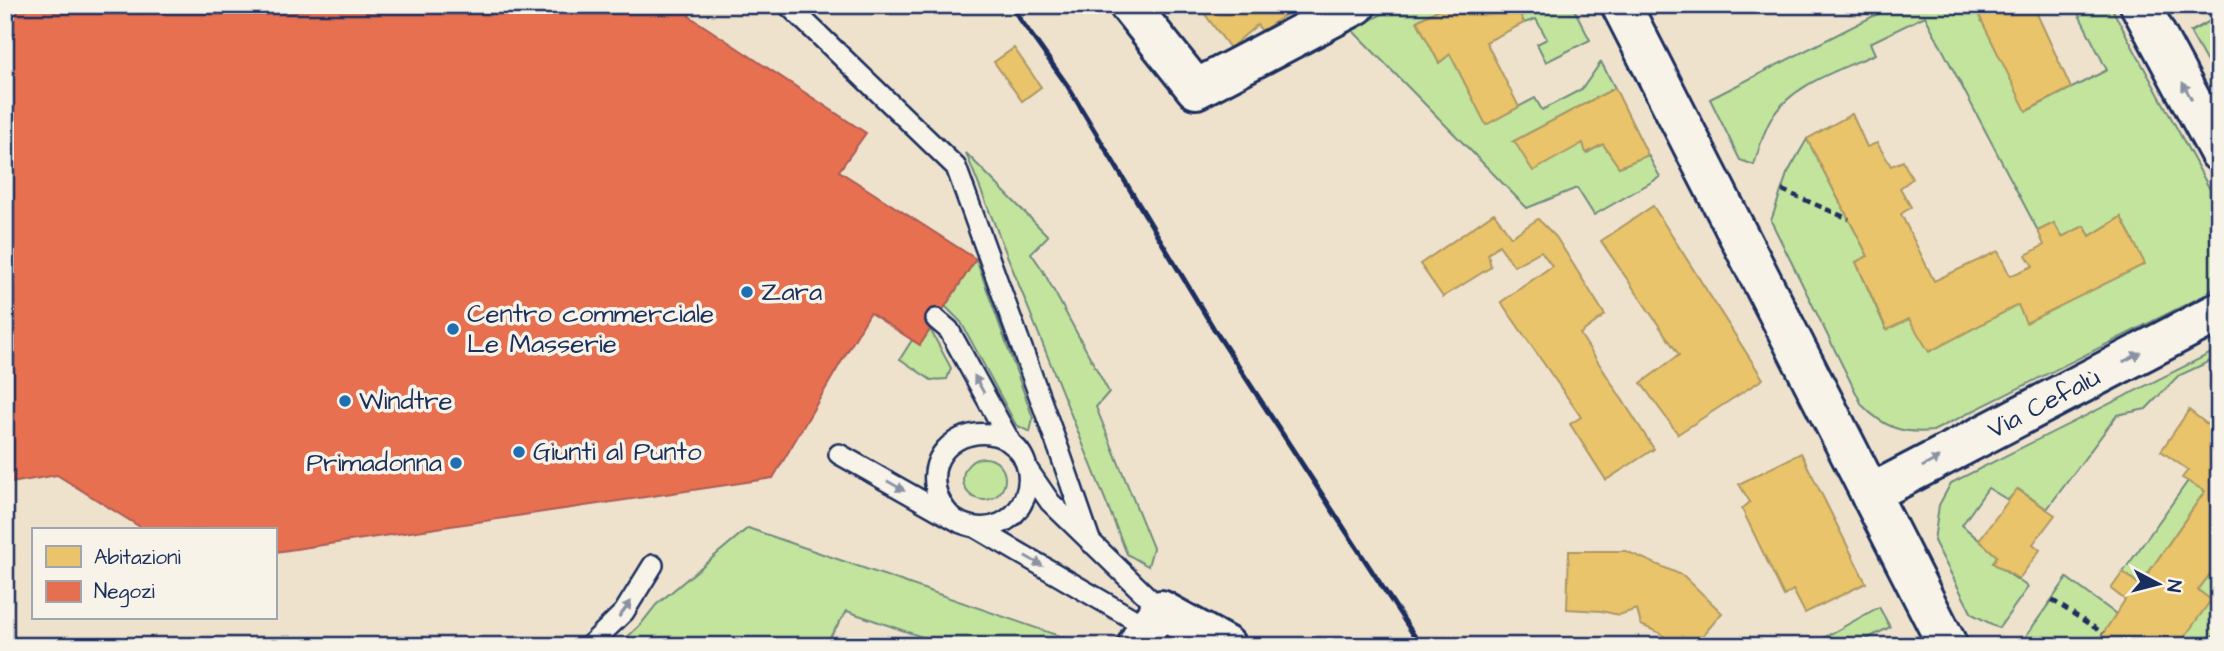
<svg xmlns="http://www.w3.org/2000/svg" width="2224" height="651" font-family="'Architects Daughter',sans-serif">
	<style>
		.green { fill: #c3e49d; stroke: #6f8a7e; stroke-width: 2 }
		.homes { fill: #e9c46a; stroke: #ab9766; stroke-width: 2 }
		.shops { fill: #e76f51; stroke: #aa5c55; stroke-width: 2 }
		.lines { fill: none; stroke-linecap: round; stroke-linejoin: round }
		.lane-casing { stroke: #1b2f5e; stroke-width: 24 }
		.street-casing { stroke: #1b2f5e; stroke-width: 44 }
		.secondary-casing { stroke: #1b2f5e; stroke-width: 44 }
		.path { stroke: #1b2f5e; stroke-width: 4.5; stroke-dasharray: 7 5; stroke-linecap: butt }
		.lane { stroke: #f7f3e8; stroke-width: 19 }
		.street { stroke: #f7f3e8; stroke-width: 38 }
		.secondary { stroke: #f7f3e8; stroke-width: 38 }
		.rail { stroke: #1b2f5e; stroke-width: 5 }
		.oneway { fill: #8991a3 }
		.poi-dot { fill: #1f6fb2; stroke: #f7f3e8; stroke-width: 2.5 }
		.labels { text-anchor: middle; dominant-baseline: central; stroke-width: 7; stroke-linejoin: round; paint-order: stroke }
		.poi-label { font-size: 26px; fill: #1b2f5e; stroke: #f7f3e8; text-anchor: start }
		.street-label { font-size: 26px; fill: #1b2f5e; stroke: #f7f3e8 }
	</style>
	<rect width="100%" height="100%" fill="#efe2cd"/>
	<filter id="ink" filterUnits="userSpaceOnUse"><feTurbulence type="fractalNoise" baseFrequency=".0143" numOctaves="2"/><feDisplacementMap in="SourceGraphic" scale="14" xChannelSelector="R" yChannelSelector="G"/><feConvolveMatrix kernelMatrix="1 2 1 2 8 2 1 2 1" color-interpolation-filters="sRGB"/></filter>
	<g filter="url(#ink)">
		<g class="green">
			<path d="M1399 5H1447L1417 21 1439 63 1450 54 1486 124 1535 98 1542 110 1582 89 1601 62 1615 88 1514 141 1583 143 1587 153 1603 144 1619 167 1648 155 1660 177 1594 215 1577 188 1527 208 1352 30Z"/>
			<path d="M1517 5H1572L1590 40 1546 62 1537 44 1547 39 1536 19 1524 23Z"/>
			<path d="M1895 5H1974L2027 111 2107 70 2074 5H2110L2219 206V282L2205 295 1933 431C1903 434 1884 428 1862 405L1771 221 1787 174 1807 139 1868 256 1856 262 1886 329 1909 319 2018 305 2144 263 2121 217 2090 236 2084 226 2062 237 2054 223 2038 231 1925 16 1870 43 1875 54C1840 70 1792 84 1771 119 1763 132 1759 150 1754 165L1740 160 1710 99Z"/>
			<path d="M2219 16V84L2190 32Z"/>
			<path d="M966 153 1048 236 1031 253 1042 269 1109 392 1096 407 1153 548 1148 566 1127 554Z"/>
			<path d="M976 259 1033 418 1030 432 1016 425 961 322 945 306Z"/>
			<path d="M930 329 951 368 947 379 931 380 900 359 912 340 920 344Z"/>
			<path d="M2219 349V357L2178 376 2146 409 2117 415 2047 509 2018 489 2008 500 1988 488 1962 525 1997 556 1993 563 2028 587 1999 628 1972 614 1934 541 1939 505 1951 483Z"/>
			<circle cx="984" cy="479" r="21"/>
			<path d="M2188 481 2205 491 2140 585 2123 572Z"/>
			<path d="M748 528 1088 646H948L847 611 824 646H618L641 624 656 605Z"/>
			<path d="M2219 562V646H2178L2210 600 2198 590Z"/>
			<path d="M2067 578 2116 614 2095 646H2019Z"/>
			<path d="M1879 607 1890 627 1853 646H1809Z"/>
		</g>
		<g class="homes">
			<path d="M1198 5H1283L1288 13 1262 31 1257 25 1230 48Z"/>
			<path d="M1447 5H1516L1524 23 1486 42 1519 107 1486 125 1450 54 1439 63 1417 21Z"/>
			<path d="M1974 5H2033L2071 88 2026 111Z"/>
			<path d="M1014 48 1041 87 1022 101 994 62Z"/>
			<path d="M1615 88 1648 155 1619 167 1603 144 1586 153 1583 143 1533 171 1514 141Z"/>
			<path d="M1852 114 1867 147 1877 143 1891 166 1903 161 1912 179 1900 188 1911 207 1901 214 1934 281 1998 251 2010 276 2033 266 2026 255 2044 245 2038 231 2054 223 2062 237 2084 226 2090 236 2121 217 2145 264 2026 323 2018 305 1929 352 1909 319 1887 330 1856 262 1868 256 1807 139Z"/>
			<path d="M1653 206 1763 379 1678 434 1641 383 1679 355 1601 241Z"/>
			<path d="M1494 213 1511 237 1538 219 1556 237 1605 315 1580 334 1654 449 1606 480 1570 424 1581 417 1501 302 1552 266 1541 251 1514 266 1499 245 1488 254 1491 267 1443 297 1420 264Z"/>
			<path d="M2189 410 2208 425 2217 415 2219 417V562L2198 590 2211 600 2178 646H2095L2125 600 2111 589 2123 572 2140 585 2205 491 2182 478 2188 470 2161 451Z"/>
			<path d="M1801 453 1866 583 1805 613 1793 590 1784 596 1742 509 1750 502 1739 484Z"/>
			<path d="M2017 489 2055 515 2033 544 2040 550 2019 579 1993 563 1997 556 1979 540Z"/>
			<path d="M1569 551H1626L1684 576 1722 613 1694 646H1675L1660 633 1641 625 1637 609 1619 615 1601 611 1567 609Z"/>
		</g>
		<path class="shops" d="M5 5H696L689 16 866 133 839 171 976 259 920 345 870 313 773 478 275 552V530H145L57 475 5 484Z"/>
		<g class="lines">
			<defs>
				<g id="lane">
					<path d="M788 5 956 167 1059 450 1091 543"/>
					<path d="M936 319 949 330 1011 443"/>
					<path d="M839 454 961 523C1022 548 1057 460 998 436 986 432 973 433 961 438 926 455 928 496 954 519"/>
					<path d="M1028 470 1050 502 1161 610"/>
					<path d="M975 527 1147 627"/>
					<path d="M589 646 624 612 653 565"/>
				</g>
				<g id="street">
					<path d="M1129 5 1196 89 1356 5"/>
					<path d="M2140 5 2219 152"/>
					<path id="s1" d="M1870 494 2219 312"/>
					<path d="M1137 646 1147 627 1161 610 1226 646"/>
				</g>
				<path id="secondary" d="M1621 5 1948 646"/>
			</defs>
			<use href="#lane" class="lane-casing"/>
			<use href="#street" class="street-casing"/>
			<use href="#secondary" class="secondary-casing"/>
			<g class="path">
				<path d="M1782 190 1849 219"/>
				<path d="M2052 600 2103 633"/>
				<path d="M2186 646 2219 636"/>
			</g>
			<use href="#lane" class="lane"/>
			<use href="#street" class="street"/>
			<use href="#secondary" class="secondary"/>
			<path class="rail" d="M1010 5 1067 85 1214 329 1421 646"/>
		</g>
		<defs><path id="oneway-solid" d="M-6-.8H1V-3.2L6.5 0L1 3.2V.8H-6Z" transform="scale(1.75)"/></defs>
		<g class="oneway">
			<use href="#oneway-solid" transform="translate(2187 91) rotate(-118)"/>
			<use href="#oneway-solid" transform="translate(2132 357) rotate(-28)"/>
			<use href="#oneway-solid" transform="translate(979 384) rotate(-119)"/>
			<use href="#oneway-solid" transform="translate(1931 462) rotate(-28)"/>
			<use href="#oneway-solid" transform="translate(896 486) rotate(30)"/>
			<use href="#oneway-solid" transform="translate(1034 561) rotate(30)"/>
			<use href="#oneway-solid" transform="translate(625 609) rotate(-53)"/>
		</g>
	</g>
	<g class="poi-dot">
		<circle cx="747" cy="292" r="7"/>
		<circle cx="453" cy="329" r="7"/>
		<circle cx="345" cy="401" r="7"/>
		<circle cx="519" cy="452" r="7"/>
		<circle cx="456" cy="463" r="7"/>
	</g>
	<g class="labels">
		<g class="poi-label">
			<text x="761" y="292">Zara</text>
			<text x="467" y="314">Centro commerciale<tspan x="467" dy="30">Le Masserie</tspan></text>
			<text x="359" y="401">Windtre</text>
			<text x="533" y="452">Giunti al Punto</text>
			<text x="442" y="463" text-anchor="end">Primadonna</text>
		</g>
		<g class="street-label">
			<text stroke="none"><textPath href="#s1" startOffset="196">Via Cefalù</textPath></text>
		</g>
	</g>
	<rect width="2224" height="651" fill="none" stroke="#f7f3e8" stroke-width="28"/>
	<rect x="14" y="14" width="2196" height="623" fill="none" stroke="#1b2f5e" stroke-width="2.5" filter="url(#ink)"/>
	<rect x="32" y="528" width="245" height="91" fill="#f7f3e8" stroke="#9fa5b1" stroke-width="2"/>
	<rect x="46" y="546" width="35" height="21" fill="#e9c46a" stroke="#9fa5b1" stroke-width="2"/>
	<text x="94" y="564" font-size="21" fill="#1b2f5e">Abitazioni</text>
	<rect x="46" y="581" width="35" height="21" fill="#e76f51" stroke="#9fa5b1" stroke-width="2"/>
	<text x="94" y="598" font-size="21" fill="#1b2f5e">Negozi</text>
	<g transform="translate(2158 584) rotate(97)" stroke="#f7f3e8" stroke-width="5" paint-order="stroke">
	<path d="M0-5L12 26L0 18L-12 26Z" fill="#1b2f5e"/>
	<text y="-10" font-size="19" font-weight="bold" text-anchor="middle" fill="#1b2f5e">N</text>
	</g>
</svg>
